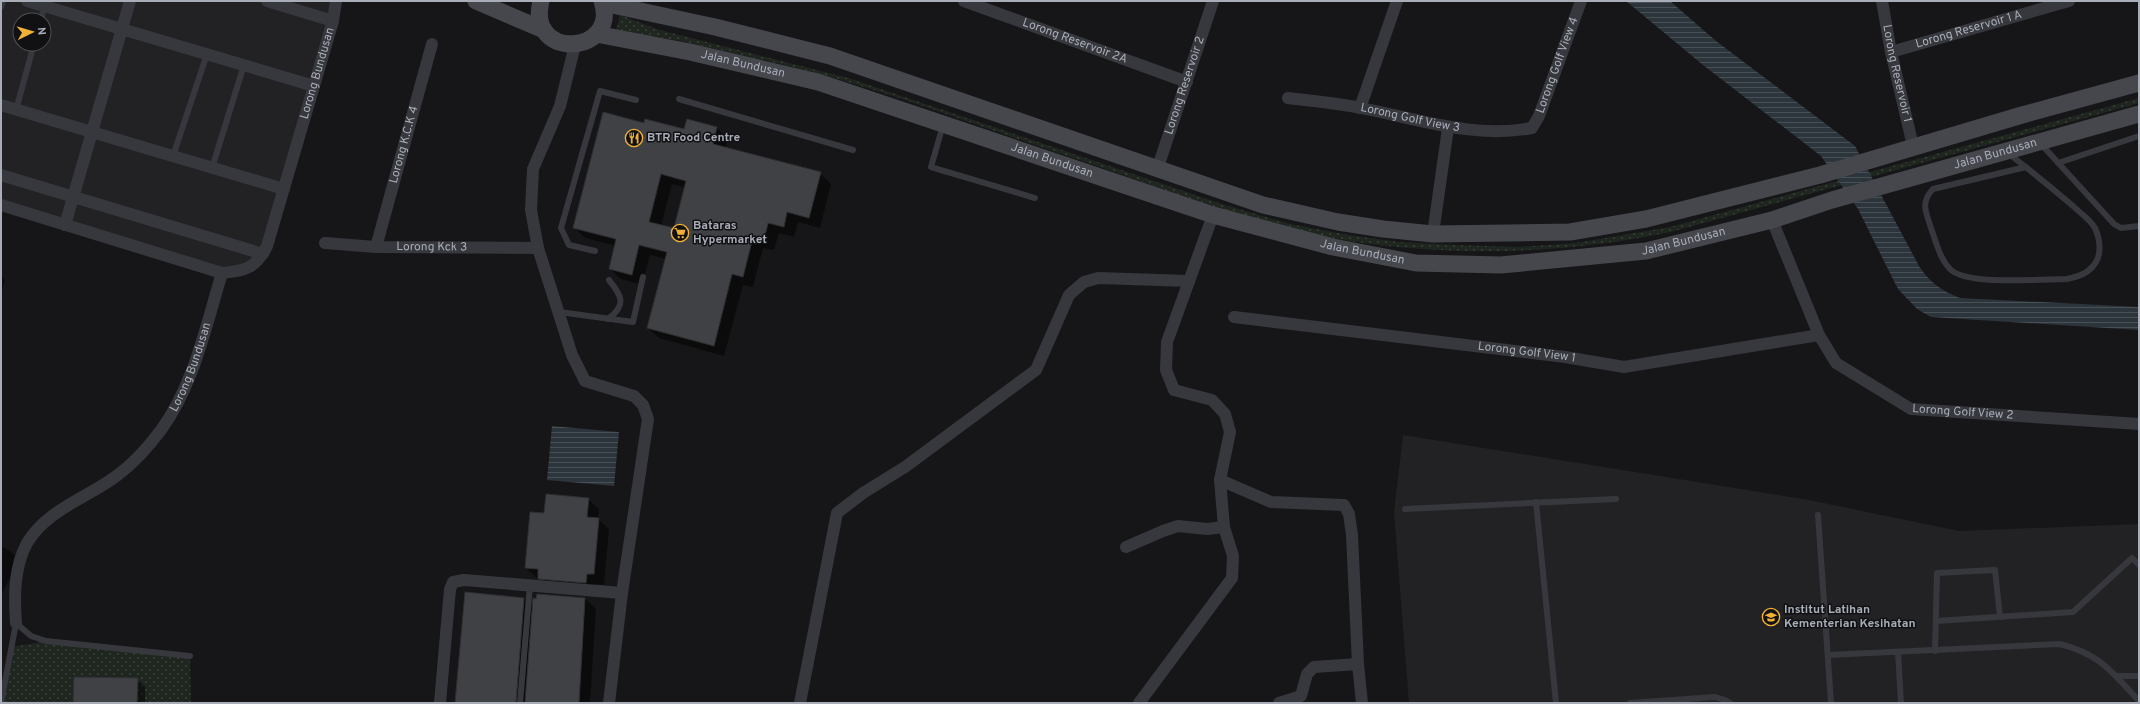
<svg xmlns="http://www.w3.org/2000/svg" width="2140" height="704" font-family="Overpass,sans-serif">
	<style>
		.built { fill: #222225; fill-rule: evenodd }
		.grass { fill: url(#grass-dots) }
		.water { fill: url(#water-rules) }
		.shadow { fill: #0007; fill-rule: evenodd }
		.building { fill: #404145; stroke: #303034; fill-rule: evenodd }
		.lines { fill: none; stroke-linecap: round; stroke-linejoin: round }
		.service { stroke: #37383d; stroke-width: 6 }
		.minor { stroke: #37383d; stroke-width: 12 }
		.secondary { stroke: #45474d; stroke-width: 17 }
		.labels { text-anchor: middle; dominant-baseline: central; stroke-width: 3; stroke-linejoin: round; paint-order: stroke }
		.street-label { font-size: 12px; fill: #a8adb8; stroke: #111113 }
		.poi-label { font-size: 12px; font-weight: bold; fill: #a8adb8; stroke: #111113; text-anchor: start }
	</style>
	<defs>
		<pattern id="grass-dots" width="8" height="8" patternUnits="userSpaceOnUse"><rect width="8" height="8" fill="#1e261f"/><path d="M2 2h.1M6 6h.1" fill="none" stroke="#3c433d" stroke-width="1.8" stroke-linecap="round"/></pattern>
		<pattern id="water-rules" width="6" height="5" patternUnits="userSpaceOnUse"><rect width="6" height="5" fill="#2c353c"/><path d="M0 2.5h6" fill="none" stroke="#485056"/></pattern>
	</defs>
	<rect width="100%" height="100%" fill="#161618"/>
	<g class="built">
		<path d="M1 1H336L263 254 222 273 1 205ZM20 20H44V44H20Z"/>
		<path d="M1403 435 1809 500 1959 531 2139 524V703H1409L1394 512Z"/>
	</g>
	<g class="grass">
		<path d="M620 15 660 30 848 78 1225 205 1290 224 1349 235 1399 242 1455 245 1520 247 1576 243 1670 227 2139 98V103L1671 232C1564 254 1457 257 1349 241 1264 228 1184 196 1103 168 1017 140 932 107 845 81 791 65 736 54 681 41L658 37 615 35Z"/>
		<path d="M46 641 190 656 191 703H1L12 647Z"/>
	</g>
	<g class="water">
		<path d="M1626 1H1670L1716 41 1855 146 1919 266C1930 283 1942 291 1960 298L2139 307V330L1931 317 1917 309 1898 289 1858 209 1821 156 1703 65Z"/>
		<path d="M552 426 619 432 614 486 547 480Z"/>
	</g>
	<g class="shadow">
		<path d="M687 120 717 128 728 139 725 148 820 173 831 184 820 228 798 222 794 237 779 233 774 250 763 248 753 287 743 285 724 356 659 338 648 328 666 259 650 255 642 285 621 279 610 269 616 246 585 238 574 227 645 124 685 130ZM672 184 686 188 675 230 661 226Z"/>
		<path d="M1 276 5 280 1 293Z"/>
		<path d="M588 499 599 509 598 519 609 529 604 585 597 584 596 593 549 589 526 568 545 514Z"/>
		<path d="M1 546 11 552 19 560 1 595Z"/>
		<path d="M466 593 524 598 534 608 585 598 596 609 590 703H456Z"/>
		<path d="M137 679 145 687V703H74Z"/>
	</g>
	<g class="building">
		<path d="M603 112 644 123 645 119 684 129 687 119 717 127 713 144 821 172 809 218 787 212 784 227 768 223 764 240 753 237 743 277 732 274 714 346 647 328 667 252 639 245 632 275 609 269 616 239 573 228ZM661 174 686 181 674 228 649 222Z"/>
		<path d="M546 494 589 498 587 517 599 518 594 574H587L586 583 538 579V569L525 568 530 512 544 513Z"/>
		<path d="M465 592 524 598 516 703H455Z"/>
		<path d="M537 594 585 598 579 703H525L533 598 536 599Z"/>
		<path d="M74 677 138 678 137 703H73Z"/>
	</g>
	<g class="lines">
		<g class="service">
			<path d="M1 7 3 1"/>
			<path d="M41 20 44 6"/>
			<path d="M679 99 853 150"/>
			<path d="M16 110 34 44"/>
			<path d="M943 125 931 167 1035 198"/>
			<path d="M2041 144 2114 224 2121 228 2139 226"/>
			<path d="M2009 154C2031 171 2052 188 2073 206 2080 213 2090 219 2095 228 2099 237 2101 248 2098 258 2092 272 2081 276 2067 279 2042 279 1966 286 1950 269 1940 259 1936 242 1931 228 1926 212 1920 203 1933 189L2026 167"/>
			<path d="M173 156 207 54"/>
			<path d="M2058 163 2139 136"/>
			<path d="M212 168 244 65"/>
			<path d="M595 251 569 245 561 228 600 91 636 100"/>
			<path d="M559 312 633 322 643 277"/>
			<path d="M608 319C627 305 622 296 609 280"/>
			<path d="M1536 502 1556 703"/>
			<path d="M1405 509 1616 499"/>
			<path d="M1818 515 1831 703"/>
			<path d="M1936 621 2073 612 2132 558 2139 565"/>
			<path d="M16 623 31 636 46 641 190 656"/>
			<path d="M1935 651 1937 573 1995 570 2000 617"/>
			<path d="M1898 652 1901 703"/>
			<path d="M1828 655 2060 644C2100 654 2112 672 2139 701"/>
			<path d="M2116 676H2139"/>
			<path d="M1 703 16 623"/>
			<path d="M520 703 530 585"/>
			<path d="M1630 703 1715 697 1725 700 1730 703"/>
		</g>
		<g class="minor">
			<path d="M27 1 314 86"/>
			<path d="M267 1 333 21"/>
			<path id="s1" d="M964 1 1187 82"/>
			<path id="s2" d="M1882 1 1891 52 1913 146"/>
			<path d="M575 45 560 106 533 169 531 210 538 248 572 355 585 381 634 396 643 405 648 419 622 593 609 703"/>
			<path id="s3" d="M1891 52 2069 1"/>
			<path id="s4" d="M1288 98C1312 101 1337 103 1361 108 1418 119 1474 139 1532 128L1539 116 1581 1"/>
			<path d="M1 105 284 189"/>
			<path d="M1360 108 1397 1"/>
			<path id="s5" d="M1157 170 1213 1"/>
			<path d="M1 175 263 254"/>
			<path id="s6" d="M1 205 222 273C245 271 256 268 267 246L333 21 336 1"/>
			<path id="s7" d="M1772 220 1819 335 1836 363 1911 409 2139 424"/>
			<path d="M65 225 130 1"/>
			<path d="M1433 234 1448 128"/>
			<path id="s8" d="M325 243 376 247 538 248"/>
			<path id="s9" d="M376 247 432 44"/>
			<path id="s10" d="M1234 317 1565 357 1624 367 1819 335"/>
			<path d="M1220 480 1271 502 1344 505 1349 514 1352 535 1358 664 1362 703"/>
			<path d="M1126 547 1163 531 1178 526 1207 529 1224 527"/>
			<path id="s11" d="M16 623C14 596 14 567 27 543 47 509 90 497 119 474 135 462 149 446 161 430 194 385 206 325 222 273"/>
			<path d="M440 703 450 589 453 582 464 580 622 593"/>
			<path d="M800 703 837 513 863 493 905 467 1036 370 1069 295 1084 282 1098 278 1189 281"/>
			<path d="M1139 703 1232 578 1233 556 1224 527 1220 480 1230 432 1225 414 1212 400 1174 390 1166 370 1167 342 1213 215"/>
			<path d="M1279 703 1301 696 1307 674 1314 667 1358 664"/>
		</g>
		<g class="secondary">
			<path d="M476 1 544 30"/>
			<path d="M541 1C526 61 620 55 602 1"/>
			<path d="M603 3 715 27 830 56 1263 205 1338 222 1383 229 1433 234 1570 232 1646 219 1820 175 2022 115 2139 83"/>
			<path id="s12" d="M596 34 690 52 818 82 1213 215 1333 247 1416 263 1501 265 1646 251 1772 220 1832 200 2139 114"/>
		</g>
	</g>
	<defs>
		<symbol id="restaurant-ring" viewBox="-11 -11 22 22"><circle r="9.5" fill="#111113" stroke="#f2b134" stroke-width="1.5"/><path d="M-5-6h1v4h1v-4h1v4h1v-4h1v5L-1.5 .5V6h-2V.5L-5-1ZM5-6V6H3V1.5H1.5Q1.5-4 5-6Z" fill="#f2b134"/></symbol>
		<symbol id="supermarket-ring" viewBox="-11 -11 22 22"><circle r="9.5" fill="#111113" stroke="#f2b134" stroke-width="1.5"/><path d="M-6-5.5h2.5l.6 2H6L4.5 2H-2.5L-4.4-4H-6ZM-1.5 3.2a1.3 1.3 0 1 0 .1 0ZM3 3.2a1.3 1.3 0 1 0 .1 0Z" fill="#f2b134"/></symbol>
		<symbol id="school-ring" viewBox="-11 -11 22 22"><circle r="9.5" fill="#111113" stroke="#f2b134" stroke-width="1.5"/><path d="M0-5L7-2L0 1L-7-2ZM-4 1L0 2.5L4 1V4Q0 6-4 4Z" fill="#f2b134"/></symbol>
	</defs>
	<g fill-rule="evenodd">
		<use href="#restaurant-ring" x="624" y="128" width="20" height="20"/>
		<use href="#supermarket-ring" x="670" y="223" width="20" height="20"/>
		<use href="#school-ring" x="1761" y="607" width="20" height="20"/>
	</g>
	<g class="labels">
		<g class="street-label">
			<text stroke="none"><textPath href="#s3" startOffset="81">Lorong Reservoir 1 A</textPath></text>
			<text stroke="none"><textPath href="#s1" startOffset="118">Lorong Reservoir 2A</textPath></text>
			<text stroke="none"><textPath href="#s12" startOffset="150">Jalan Bundusan</textPath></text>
			<text stroke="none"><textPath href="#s4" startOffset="315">Lorong Golf View 4</textPath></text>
			<text stroke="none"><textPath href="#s6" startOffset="467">Lorong Bundusan</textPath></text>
			<text stroke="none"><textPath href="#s2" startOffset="74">Lorong Reservoir 1</textPath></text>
			<text stroke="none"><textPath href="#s5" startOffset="89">Lorong Reservoir 2</textPath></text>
			<text stroke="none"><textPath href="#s4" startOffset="124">Lorong Golf View 3</textPath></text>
			<text stroke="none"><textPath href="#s9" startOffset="106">Lorong K.C.K 4</textPath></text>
			<text stroke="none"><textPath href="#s12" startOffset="1446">Jalan Bundusan</textPath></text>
			<text stroke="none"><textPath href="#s12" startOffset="474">Jalan Bundusan</textPath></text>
			<text stroke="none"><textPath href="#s12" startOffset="1122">Jalan Bundusan</textPath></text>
			<text stroke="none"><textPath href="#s8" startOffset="107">Lorong Kck 3</textPath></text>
			<text stroke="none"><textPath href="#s12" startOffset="798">Jalan Bundusan</textPath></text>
			<text stroke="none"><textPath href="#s10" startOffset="295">Lorong Golf View 1</textPath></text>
			<text stroke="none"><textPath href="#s11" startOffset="329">Lorong Bundusan</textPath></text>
			<text stroke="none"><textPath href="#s7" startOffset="297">Lorong Golf View 2</textPath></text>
		</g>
		<g class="poi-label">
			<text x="647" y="138">BTR Food Centre</text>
			<text x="693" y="226">Bataras<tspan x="693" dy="14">Hypermarket</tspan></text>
			<text x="1784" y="610">Institut Latihan<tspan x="1784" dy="14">Kementerian Kesihatan</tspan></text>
		</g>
	</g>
	<rect width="2140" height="704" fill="none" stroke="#a8adb8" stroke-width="4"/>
	<g transform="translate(32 32) rotate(85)"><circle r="19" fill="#111113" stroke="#4d4f55"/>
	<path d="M0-3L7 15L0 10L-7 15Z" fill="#f2b134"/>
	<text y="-6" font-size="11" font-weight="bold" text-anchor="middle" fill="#a8adb8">N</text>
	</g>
</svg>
